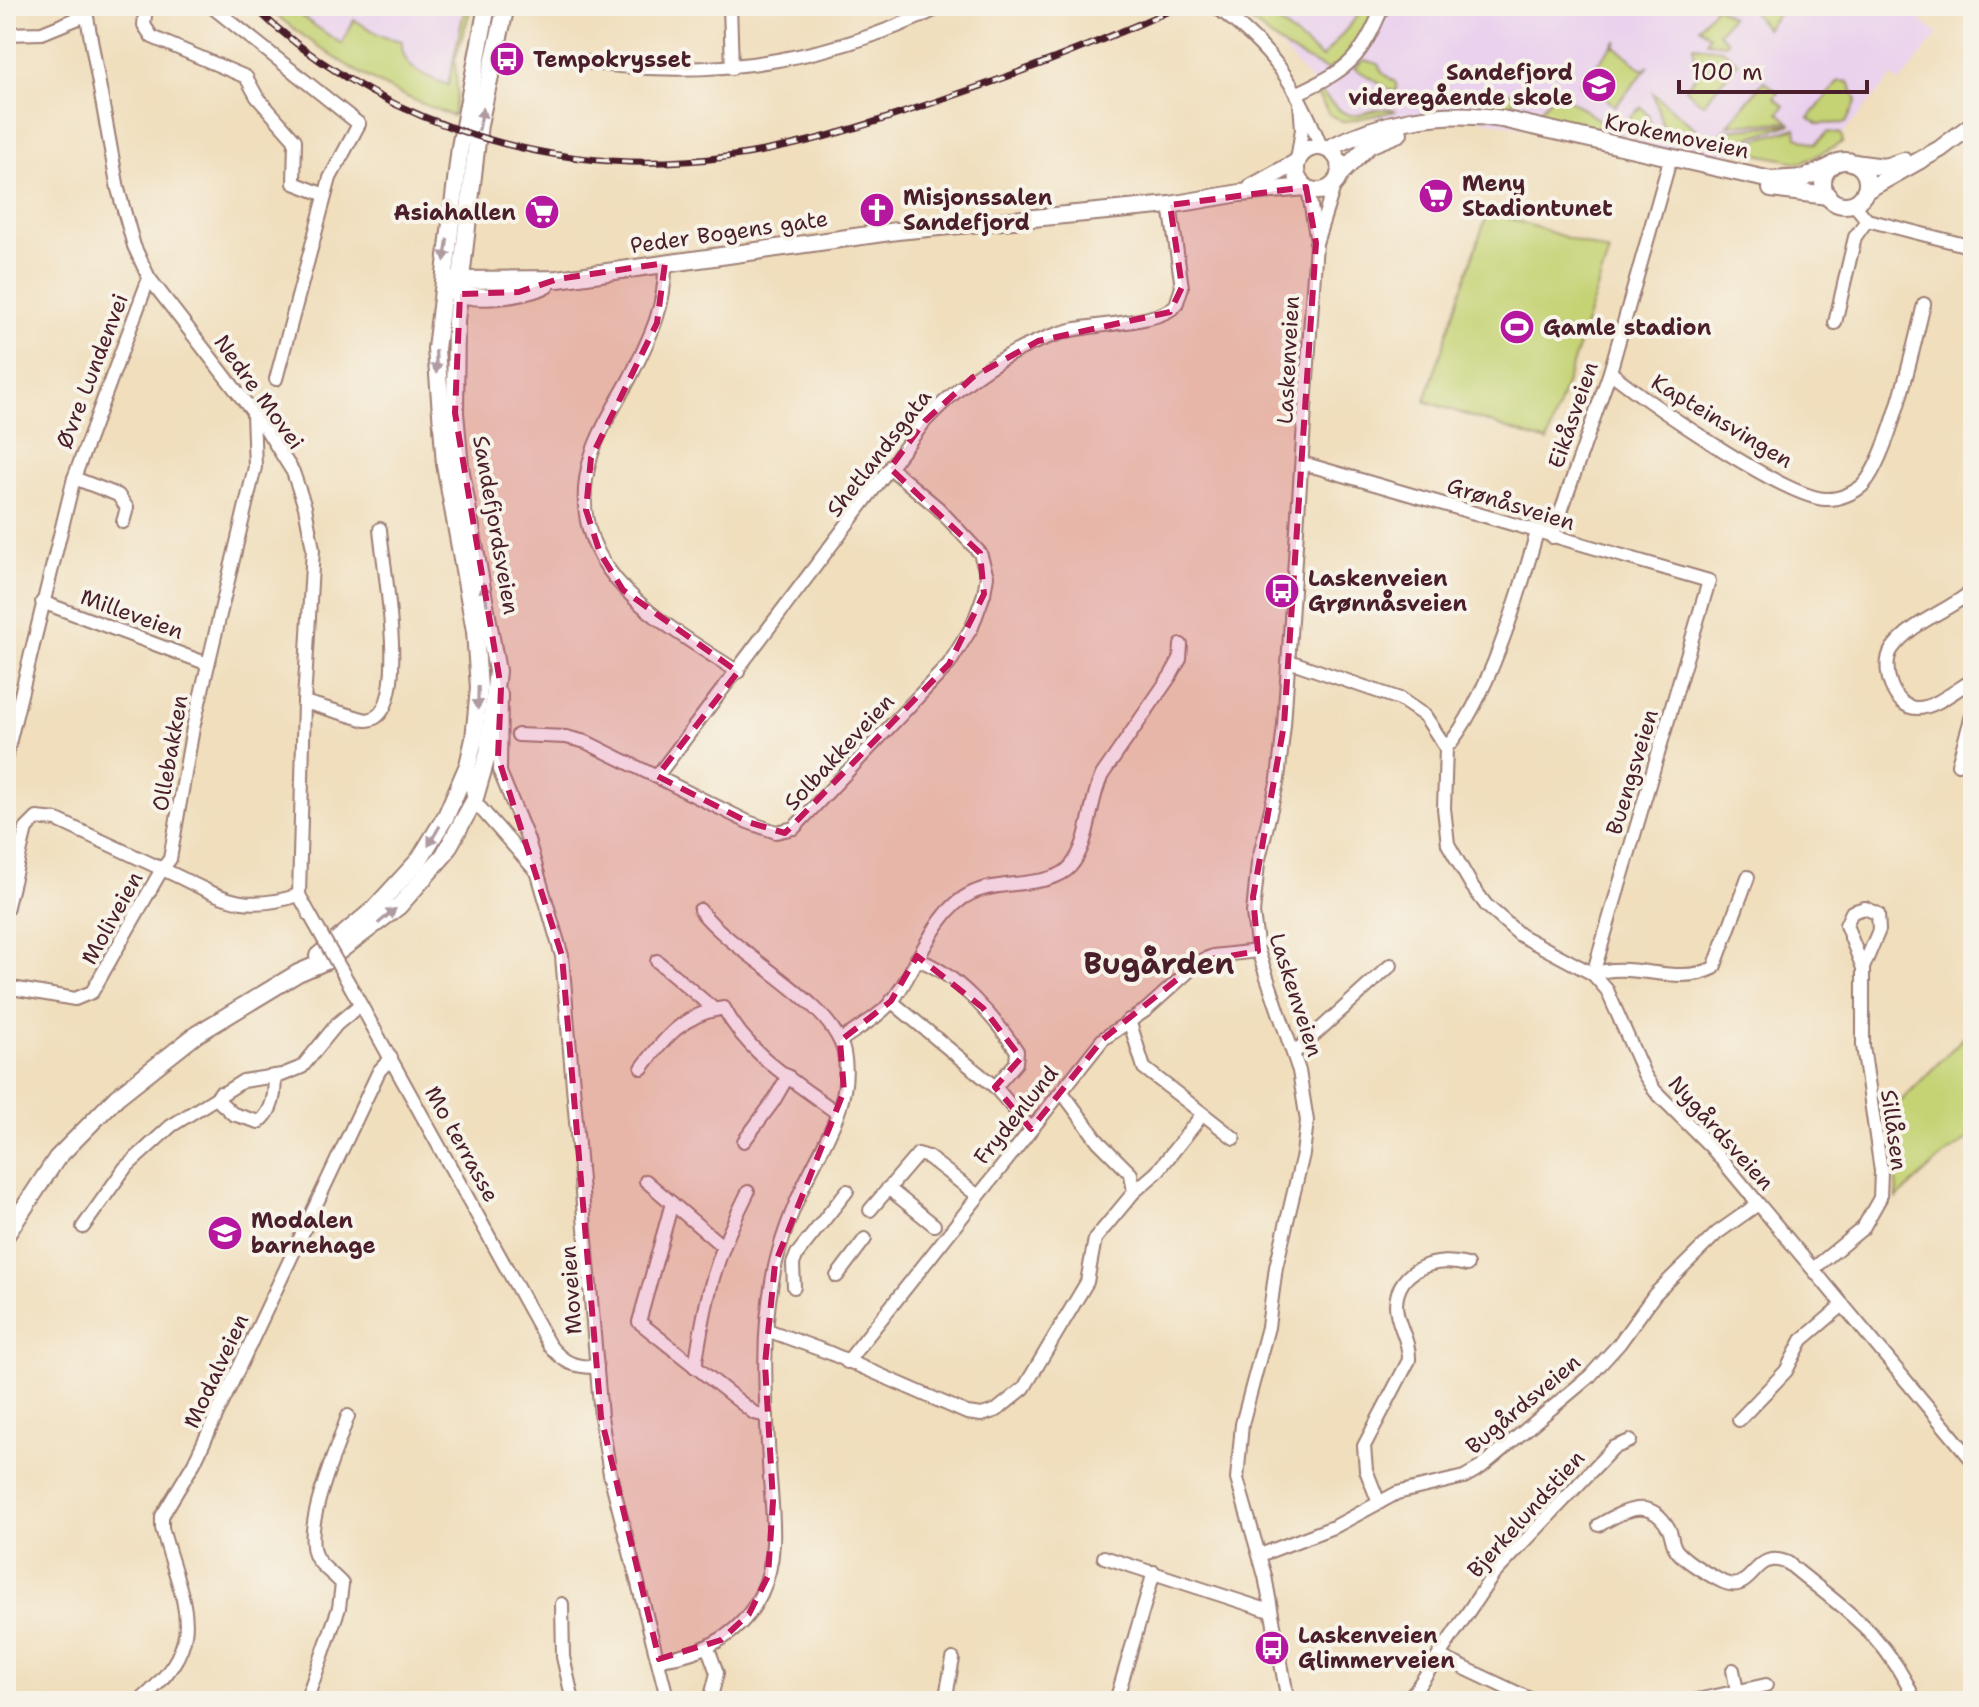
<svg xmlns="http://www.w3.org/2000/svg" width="1979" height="1707" font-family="'Shantell Sans',sans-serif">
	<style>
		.built { fill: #ead1ed }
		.green { fill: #c5d375; stroke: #887950; stroke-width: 2 }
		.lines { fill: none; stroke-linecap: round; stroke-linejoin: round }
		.minor-casing { stroke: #9d7e74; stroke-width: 16 }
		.major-casing { stroke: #9d7e74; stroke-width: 20 }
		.minor { stroke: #fff; stroke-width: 12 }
		.major { stroke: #fff; stroke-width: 16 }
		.rail-casing { stroke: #4a1f2b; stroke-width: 7 }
		.rail { stroke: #f7f3e8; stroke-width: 4; stroke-dasharray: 12; stroke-linecap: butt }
		.minor-bridge-casing { stroke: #9d7e74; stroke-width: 16; stroke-linecap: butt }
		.minor-bridge { stroke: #fff; stroke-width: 12 }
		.oneway { fill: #ae9aa0 }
		.marked { fill: #c2185b; fill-opacity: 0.2; stroke: #c2185b; stroke-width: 6; stroke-dasharray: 16 10; stroke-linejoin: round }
		.labels { text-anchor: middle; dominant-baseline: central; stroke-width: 8; stroke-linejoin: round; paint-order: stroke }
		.poi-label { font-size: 22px; font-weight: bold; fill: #4a1f2b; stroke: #f7f3e8; text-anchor: start }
		.street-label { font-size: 22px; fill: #4a1f2b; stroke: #f7f3e8 }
		.district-label { font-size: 30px; font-weight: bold; fill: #4a1f2b; stroke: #f7f3e8 }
	</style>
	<rect width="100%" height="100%" fill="#f7f3e8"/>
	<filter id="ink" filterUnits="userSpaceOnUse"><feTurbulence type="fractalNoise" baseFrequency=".0125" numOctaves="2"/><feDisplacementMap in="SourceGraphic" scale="16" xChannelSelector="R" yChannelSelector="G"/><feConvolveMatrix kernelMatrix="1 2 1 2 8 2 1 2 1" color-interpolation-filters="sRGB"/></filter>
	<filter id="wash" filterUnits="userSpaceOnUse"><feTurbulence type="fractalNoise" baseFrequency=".006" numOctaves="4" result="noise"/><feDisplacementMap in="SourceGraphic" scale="32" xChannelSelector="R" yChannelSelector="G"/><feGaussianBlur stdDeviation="1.8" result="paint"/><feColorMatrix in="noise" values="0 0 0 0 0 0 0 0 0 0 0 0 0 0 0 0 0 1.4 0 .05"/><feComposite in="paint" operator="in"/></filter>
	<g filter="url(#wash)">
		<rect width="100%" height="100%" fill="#f0debc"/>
		<g class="built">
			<path d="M286 6H463L448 86 410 67 401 53V41L384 37 343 44Z"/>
			<path d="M1244 6H1903L1938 34 1900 82 1892 77 1835 143 1675 159 1462 115 1344 118Z"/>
		</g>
		<g class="green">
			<path d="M265 6H286L342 44 354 20 384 37 402 41C400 68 426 77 448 85L465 7 470 11 455 60 457 92 453 116C377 88 328 57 265 6Z"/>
			<path d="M1259 6 1322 58 1366 6H1374L1375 10 1346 59 1327 70 1288 50 1232 7Z"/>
			<path d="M1716 6 1731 17 1718 33 1728 41 1726 44 1707 42 1709 35 1699 27Z"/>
			<path d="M1756 6H1785L1766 29 1752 11Z"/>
			<path d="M1617 40 1615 46 1643 70 1649 66 1615 106 1596 90 1592 94 1580 84Z"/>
			<path d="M1693 46 1722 49 1738 62 1703 104 1685 89 1702 69 1696 63Z"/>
			<path d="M1364 60 1379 64 1382 72 1396 83 1397 94 1354 68Z"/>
			<path d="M1764 81 1778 92 1774 97 1784 106 1779 113 1789 122 1728 125Z"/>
			<path d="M1839 81 1849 82 1857 100 1846 123 1819 124 1809 118Z"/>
			<path d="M1496 90 1514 94 1513 108 1509 110 1481 106Z"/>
			<path d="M1555 93H1560L1599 120 1607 115 1596 130 1534 116Z"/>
			<path d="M1653 93 1706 138 1707 144 1665 133Z"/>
			<path d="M1317 94H1323C1359 136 1362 101 1396 111L1343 122 1329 114Z"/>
			<path d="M1641 107 1648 114 1653 135 1632 137 1626 120Z"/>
			<path d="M1792 124 1720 147 1712 145 1725 130Z"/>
			<path d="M1796 128 1797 137 1816 144 1828 132 1841 134 1843 142 1802 163 1726 148Z"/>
			<path d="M1488 211 1609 252 1547 442 1425 401Z"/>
			<path d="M1973 1028V1136L1947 1153 1897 1198 1892 1110Z"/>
		</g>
	</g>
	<g filter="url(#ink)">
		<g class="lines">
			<defs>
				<g id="minor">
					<path d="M85 6 118 189 134 246 149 278 266 429 293 472 305 507 313 549 304 702 299 895 310 915"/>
					<path d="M146 6 144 25 152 37 246 77 257 97 295 140 294 183 325 195"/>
					<path d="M211 6 359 124 330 178 276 379"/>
					<path d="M730 6 732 68"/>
					<path d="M1215 6C1271 48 1296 82 1321 147"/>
					<path d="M6 34 42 33 86 15"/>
					<path d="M562 58C696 83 821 65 943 6"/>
					<path d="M1298 93C1349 69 1361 59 1383 6"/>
					<path d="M1297 161 1302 129 1300 103"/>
					<path d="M1308 188 1316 236"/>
					<path d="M1853 203 1867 220 1973 247"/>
					<path d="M665 263C666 308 649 339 630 378 616 404 598 432 590 460 560 570 662 622 738 672"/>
					<path d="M1835 323 1855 237 1867 220"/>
					<path d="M1610 372C1648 402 1782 496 1825 499 1838 500 1855 493 1864 484 1890 453 1914 346 1924 304"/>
					<path d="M1302 463 1709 581 1593 974"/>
					<path d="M74 478 118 495 127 508 123 522"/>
					<path d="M1552 537 1610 372 1668 167"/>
					<path d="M1973 590C1948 612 1912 621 1892 649 1880 667 1893 708 1917 708 1935 708 1957 689 1973 680"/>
					<path d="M42 602 208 664"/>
					<path d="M1289 661 1400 699 1425 716 1446 748 1444 808 1448 844 1472 886 1486 905 1520 935 1593 974 1607 990 1644 1074 1655 1091 1711 1147 1973 1461"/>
					<path d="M501 694 500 772 528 840 562 956 601 1417 610 1474 668 1701"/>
					<path d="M304 702 366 720C414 719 382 561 380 529"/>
					<path d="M518 735 566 737 586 742 748 822 776 832 794 828 949 664 972 627 984 594 987 576 980 553 938 508 890 468"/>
					<path d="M1446 748C1487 703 1520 592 1537 532"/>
					<path d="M6 756 74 478 149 278"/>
					<path d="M1958 764 1973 712"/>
					<path d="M468 765 474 801 535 870"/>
					<path d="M657 776 925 421C964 380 1010 348 1064 332 1092 323 1157 325 1176 305L1182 287 1170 205"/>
					<path d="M6 910 26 829 37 818 57 820 162 869 170 859 193 728 255 467 253 413"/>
					<path d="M916 959C954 971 995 1018 1017 1051L1016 1063 995 1087"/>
					<path d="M657 961 715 1010"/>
					<path d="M1593 974C1632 960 1676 987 1714 968L1748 877"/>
					<path d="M6 987 75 999 92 992 162 869C218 894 237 915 299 895"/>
					<path d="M352 989 549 1345C564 1363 573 1367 597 1367"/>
					<path d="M891 1001 995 1087 1031 1129"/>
					<path d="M1129 1020 1144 1068 1234 1138"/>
					<path d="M840 1041C858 1028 879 1017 893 1000 916 970 935 909 972 893 998 880 1051 888 1070 867 1091 843 1088 804 1102 775L1171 675 1180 659 1181 645"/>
					<path d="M1294 1053 1391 965"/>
					<path d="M642 1068C665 1037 684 1014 724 1008 748 1055 797 1083 837 1113"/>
					<path d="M1062 1092 1098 1141 1131 1174 1134 1192"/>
					<path d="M220 1093V1102L233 1114 259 1122C273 1112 276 1092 274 1076"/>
					<path d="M744 1141 773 1102 788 1076"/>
					<path d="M646 1181 721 1245"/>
					<path d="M888 1188 934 1225"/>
					<path d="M672 1203 639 1322 754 1413 767 1416"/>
					<path d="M870 1210 918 1154 928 1157 977 1195"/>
					<path d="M83 1227 125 1168 171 1126 243 1081 282 1075 302 1067 337 1024 360 1005"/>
					<path d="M1813 1269 1863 1228 1880 1198 1881 1171 1863 1046V968L1879 930 1878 914 1865 908 1852 912 1846 925 1863 968"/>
					<path d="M837 1276 865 1239"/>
					<path d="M794 1287 793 1264 797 1254 847 1191"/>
					<path d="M767 1330 830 1353 967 1413 982 1415 997 1410 1024 1388 1087 1282 1095 1239 1134 1192 1157 1172 1202 1115"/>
					<path d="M847 1362 1103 1039 1146 1010 1200 961 1213 956 1258 951"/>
					<path d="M695 1367C706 1296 715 1257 748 1192"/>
					<path d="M1739 1420 1786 1371 1802 1340 1843 1305"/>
					<path d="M1379 1503 1366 1470 1364 1446 1409 1360C1410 1340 1396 1324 1396 1305 1397 1268 1438 1256 1467 1265"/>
					<path d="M1599 1525C1624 1511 1650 1495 1669 1529 1673 1537 1671 1545 1678 1552 1688 1563 1706 1573 1719 1580 1755 1600 1751 1546 1788 1563 1843 1609 1886 1633 1915 1701"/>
					<path d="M1260 1555 1336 1526 1397 1493 1464 1477 1480 1468 1590 1376 1619 1344 1655 1294 1717 1233 1758 1204"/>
					<path d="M1104 1557 1270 1611"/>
					<path d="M562 1604 563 1657 573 1701"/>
					<path d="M708 1648 717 1673 710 1701"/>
					<path d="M1439 1656 1534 1701"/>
					<path d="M659 1659C702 1654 741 1636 761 1594 781 1553 771 1507 769 1463 766 1403 761 1341 772 1282 777 1250 789 1218 802 1189 821 1147 854 1102 844 1053 833 1001 734 955 700 910"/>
					<path d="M1733 1670 1737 1691"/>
					<path d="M140 1701C212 1638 183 1607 162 1528V1516L194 1463 379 1071 391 1058"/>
					<path d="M306 1701 339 1608 342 1584C335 1575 321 1567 316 1557 301 1529 338 1446 348 1416"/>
					<path d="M945 1701 953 1659"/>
					<path d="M1116 1701 1154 1572"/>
					<path d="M1288 1701 1265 1576 1237 1479 1242 1424 1268 1327 1276 1267 1303 1154 1307 1121 1299 1071 1258 951 1253 913 1258 863 1278 779 1284 725 1316 243 1335 183"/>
					<path d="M1404 1701 1415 1691 1493 1575 1613 1448 1630 1441"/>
					<path d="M1693 1701 1766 1685"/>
				</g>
				<g id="major">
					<circle cx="1318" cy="169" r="22"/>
					<path d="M1327 149C1381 121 1442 109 1502 119L1771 180 1804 178 1830 167"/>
					<circle cx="1845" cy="183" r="22"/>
					<path d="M1854 163 1884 167 1904 161"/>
					<path d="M1339 175 1369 145 1399 133"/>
					<path d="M1252 187 1297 162"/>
					<path d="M1771 189 1828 196"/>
					<path d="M1865 191 1940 149 1973 124"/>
					<path d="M455 280 558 279 897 231 1170 205 1240 193 1306 187"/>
					<path d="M451 290C477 303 519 295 546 285"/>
					<path d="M318 956 373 910 419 860 446 816 468 765 474 739 479 688 475 631 445 464 436 349 460 147 487 6"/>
					<path d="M6 1235 57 1158 117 1097 197 1034 298 973 326 961 399 906 444 855 474 801 488 753 497 671 460 467 455 413 456 321 479 124 506 6"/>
				</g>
			</defs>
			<use href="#minor" class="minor-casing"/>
			<use href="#major" class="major-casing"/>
			<use href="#minor" class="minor"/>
			<use href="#major" class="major"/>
			<defs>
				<path id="rail" d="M253 6C366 115 530 171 685 161 773 156 856 129 938 101 1020 73 1101 42 1180 6"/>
			</defs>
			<use href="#rail" class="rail-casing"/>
			<use href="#rail" class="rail"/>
			<defs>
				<path id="minor-bridge" d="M310 915 352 989"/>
			</defs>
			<use href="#minor-bridge" class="minor-bridge-casing"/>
			<use href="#minor-bridge" class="minor-bridge"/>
		</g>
		<defs><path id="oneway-solid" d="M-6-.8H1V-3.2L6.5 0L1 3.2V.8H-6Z" transform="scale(2)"/></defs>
		<g class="oneway">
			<use href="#oneway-solid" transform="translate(481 119) rotate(-79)"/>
			<use href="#oneway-solid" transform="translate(446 250) rotate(98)"/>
			<use href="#oneway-solid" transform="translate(436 362) rotate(88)"/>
			<use href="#oneway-solid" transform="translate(485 594) rotate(-101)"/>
			<use href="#oneway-solid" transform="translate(478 698) rotate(91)"/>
			<use href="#oneway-solid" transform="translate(434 836) rotate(120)"/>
			<use href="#oneway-solid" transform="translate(387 916) rotate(-40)"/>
		</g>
	</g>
	<path class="marked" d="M1306 187 1316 243 1284 725 1253 897 1258 951 1200 961 1103 1039 1031 1129 995 1087 1021 1058 983 1008 917 956 891 1001 840 1041 844 1091 775 1264 765 1364 773 1501 768 1576 749 1614 721 1640 659 1659 601 1417 562 956 498 757 501 688 455 413 460 294 519 292 558 279 665 263 657 323 591 458 586 510 600 553 623 590 738 672 657 776 748 822 785 833 949 664 984 594 980 553 890 468 925 421 973 377 1038 341 1170 312 1182 287 1170 205Z"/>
	<defs>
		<symbol id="bus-disc" viewBox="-11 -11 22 22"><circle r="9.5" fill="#b5179e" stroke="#f7f3e8"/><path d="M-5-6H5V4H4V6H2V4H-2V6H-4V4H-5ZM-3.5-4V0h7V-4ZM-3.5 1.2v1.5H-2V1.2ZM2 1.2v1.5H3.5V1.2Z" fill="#fff"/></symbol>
		<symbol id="school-disc" viewBox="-11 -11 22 22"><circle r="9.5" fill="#b5179e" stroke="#f7f3e8"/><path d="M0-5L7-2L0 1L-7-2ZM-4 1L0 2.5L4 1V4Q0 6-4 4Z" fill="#fff"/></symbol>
		<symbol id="supermarket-disc" viewBox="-11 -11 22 22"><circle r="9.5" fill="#b5179e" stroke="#f7f3e8"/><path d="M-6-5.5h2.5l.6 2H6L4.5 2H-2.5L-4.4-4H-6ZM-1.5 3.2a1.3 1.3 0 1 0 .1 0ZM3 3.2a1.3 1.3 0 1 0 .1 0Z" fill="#fff"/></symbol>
		<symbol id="church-disc" viewBox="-11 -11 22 22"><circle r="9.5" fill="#b5179e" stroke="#f7f3e8"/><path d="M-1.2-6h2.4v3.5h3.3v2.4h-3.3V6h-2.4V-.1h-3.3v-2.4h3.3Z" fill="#fff"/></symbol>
		<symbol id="stadium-disc" viewBox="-11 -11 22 22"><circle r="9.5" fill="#b5179e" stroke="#f7f3e8"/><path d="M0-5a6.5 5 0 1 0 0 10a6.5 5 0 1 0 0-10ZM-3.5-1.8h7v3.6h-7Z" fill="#fff"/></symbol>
	</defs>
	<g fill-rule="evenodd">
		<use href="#bus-disc" x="487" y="39" width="40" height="40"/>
		<use href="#school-disc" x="1579" y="65" width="40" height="40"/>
		<use href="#supermarket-disc" x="1416" y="176" width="40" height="40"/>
		<use href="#church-disc" x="857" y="190" width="40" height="40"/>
		<use href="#supermarket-disc" x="522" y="192" width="40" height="40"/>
		<use href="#stadium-disc" x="1497" y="307" width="40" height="40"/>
		<use href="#bus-disc" x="1262" y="571" width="40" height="40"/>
		<use href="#school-disc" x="205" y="1213" width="40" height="40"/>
		<use href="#bus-disc" x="1252" y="1628" width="40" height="40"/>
	</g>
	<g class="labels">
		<g class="poi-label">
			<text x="533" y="59">Tempokrysset</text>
			<text x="1573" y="72" text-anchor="end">Sandefjord<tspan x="1573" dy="25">videregående skole</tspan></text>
			<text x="1462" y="183">Meny<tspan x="1462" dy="25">Stadiontunet</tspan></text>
			<text x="903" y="197">Misjonssalen<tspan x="903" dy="25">Sandefjord</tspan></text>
			<text x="516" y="212" text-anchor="end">Asiahallen</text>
			<text x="1543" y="327">Gamle stadion</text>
			<text x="1308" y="578">Laskenveien<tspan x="1308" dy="25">Grønnåsveien</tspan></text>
			<text x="251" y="1220">Modalen<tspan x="251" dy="25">barnehage</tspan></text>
			<text x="1298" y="1635">Laskenveien<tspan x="1298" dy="25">Glimmerveien</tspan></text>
		</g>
		<g class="street-label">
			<text transform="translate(1677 136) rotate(12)">Krokemoveien</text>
			<text transform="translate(729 232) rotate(-8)">Peder Bogens gate</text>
			<text transform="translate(1288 360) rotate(-87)">Laskenveien</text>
			<text transform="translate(92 371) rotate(-69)">Øvre Lundenvei</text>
			<text transform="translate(259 392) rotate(54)">Nedre Movei</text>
			<text transform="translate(1573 415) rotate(-71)">Eikåsveien</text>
			<text transform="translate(1722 421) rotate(31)">Kapteinsvingen</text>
			<text transform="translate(879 453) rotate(-52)">Shetlandsgata</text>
			<text transform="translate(1511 504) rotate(17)">Grønåsveien</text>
			<text transform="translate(496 525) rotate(80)">Sandefjordsveien</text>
			<text transform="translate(132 614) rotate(20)">Milleveien</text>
			<text transform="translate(839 752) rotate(-47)">Solbakkeveien</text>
			<text transform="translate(170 753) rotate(-80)">Ollebakken</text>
			<text transform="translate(1632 772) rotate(-73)">Buengsveien</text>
			<text transform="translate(112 918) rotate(-61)">Moliveien</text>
			<text transform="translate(1296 995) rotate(72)">Laskenveien</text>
			<text transform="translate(1016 1115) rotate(-51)">Frydenlund</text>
			<text transform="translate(1894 1130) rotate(82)">Sillåsen</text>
			<text transform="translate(1721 1133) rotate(48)">Nygårdsveien</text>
			<text transform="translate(462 1144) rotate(61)">Mo terrasse</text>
			<text transform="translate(571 1290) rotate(-94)">Moveien</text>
			<text transform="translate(216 1371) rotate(-65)">Modalveien</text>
			<text transform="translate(1523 1404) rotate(-40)">Bugårdsveien</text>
			<text transform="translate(1526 1514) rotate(-48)">Bjerkelundstien</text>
		</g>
		<g class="district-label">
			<text x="1159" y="963">Bugården</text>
		</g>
	</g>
	<rect width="1979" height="1707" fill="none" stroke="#f7f3e8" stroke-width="32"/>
	<path d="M1679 80v12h188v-12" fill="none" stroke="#4a1f2b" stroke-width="4"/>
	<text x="1691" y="80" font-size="24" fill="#4a1f2b" stroke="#f7f3e8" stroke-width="6" paint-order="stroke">100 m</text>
</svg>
